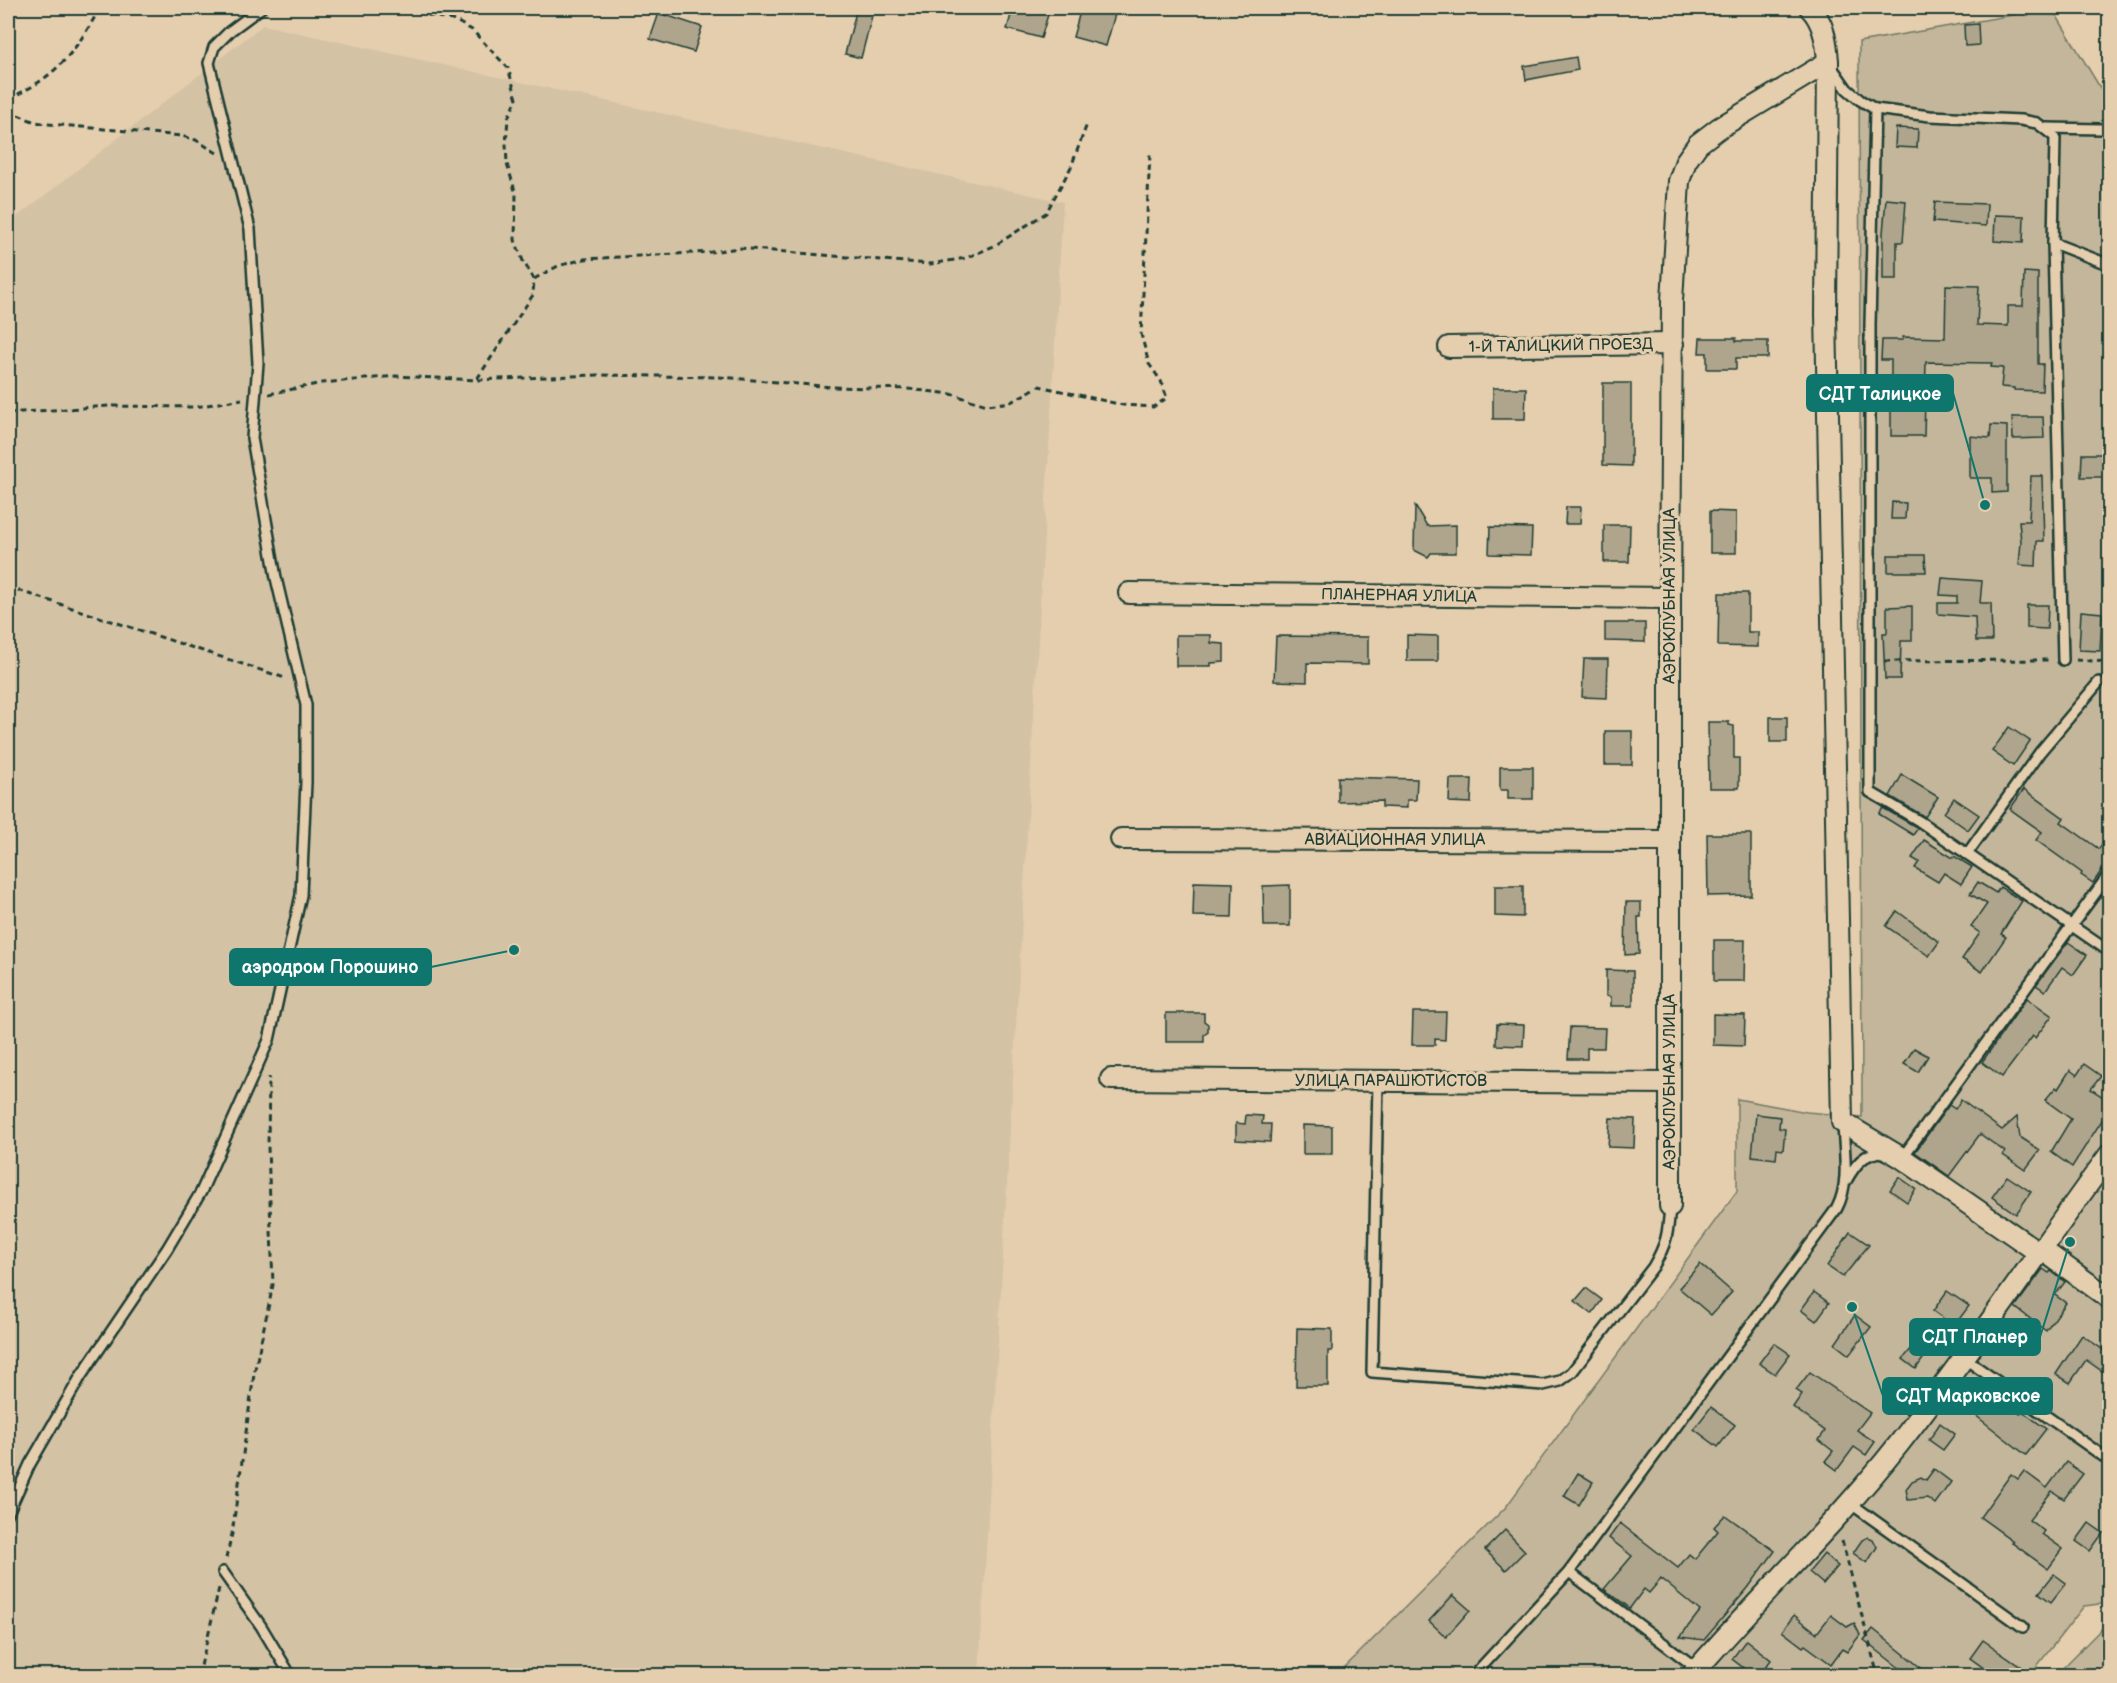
<svg xmlns="http://www.w3.org/2000/svg" width="2117" height="1683" font-family="'Balsamiq Sans',sans-serif">
	<style>
		.built { fill: #d4c2a4 }
		.green { fill: #c4b69a; stroke: #727a67; stroke-width: 1.5 }
		.building { fill: #aea58c; stroke: #1f3d34; stroke-width: 1.5 }
		.lines { fill: none; stroke-linecap: round; stroke-linejoin: round }
		.lane-casing { stroke: #1f3d34; stroke-width: 14 }
		.street-casing { stroke: #1f3d34; stroke-width: 24 }
		.path { stroke: #1f3d34; stroke-width: 3; stroke-dasharray: 6 4.5; stroke-linecap: butt }
		.lane { stroke: #e5ceae; stroke-width: 9 }
		.street { stroke: #e5ceae; stroke-width: 20 }
		.labels { text-anchor: middle; dominant-baseline: central; stroke-width: 6; stroke-linejoin: round; paint-order: stroke }
		.street-label { font-size: 16px; fill: #1f3d34; stroke: #e5ceae }
		.leader { fill: none; stroke: #0f766e; stroke-width: 2 }
		.callout-dot { fill: #0f766e; stroke: #e5ceae; stroke-width: 2 }
		.callout { fill: #0f766e; stroke: #0f766e; stroke-width: 2 }
		.callout-label { font-size: 18px; text-anchor: middle; font-weight: bold; fill: #fff }
	</style>
	<rect width="100%" height="100%" fill="#e5ceae"/>
	<filter id="ink" filterUnits="userSpaceOnUse"><feTurbulence type="fractalNoise" baseFrequency=".0167" numOctaves="2"/><feDisplacementMap in="SourceGraphic" scale="12" xChannelSelector="R" yChannelSelector="G"/><feConvolveMatrix kernelMatrix="1 2 1 2 8 2 1 2 1" color-interpolation-filters="sRGB"/></filter>
	<g filter="url(#ink)">
		<path class="built" d="M263 25 1063 202 979 1675 8 1676V224Z"/>
		<g class="green">
			<path d="M2052 8 2110 104 2109 1603 2084 1606 2030 1675 1336 1676 1506 1507 1737 1191V1099L1807 1112 1862 1117 1859 42Z"/>
			<path d="M2109 1621V1675H2056Z"/>
		</g>
		<g class="building">
			<path d="M857 8H874L861 58 845 54Z"/>
			<path d="M1013 8H1050L1041 38 1007 29Z"/>
			<path d="M1081 8H1091L1115 14 1106 46 1073 37Z"/>
			<path d="M659 13 702 27 694 52 650 39Z"/>
			<path d="M1978 24 1979 45 1965 46 1964 25Z"/>
			<path d="M1576 57 1578 70 1526 80 1524 66Z"/>
			<path d="M1896 128 1918 129 1917 148 1895 147Z"/>
			<path d="M1886 199 1906 201 1903 242H1897V279H1883V233Z"/>
			<path d="M1935 202 1987 204 1986 226 1933 222Z"/>
			<path d="M1995 215 2024 216 2023 243 1994 241Z"/>
			<path d="M2024 272 2038 273V364H2043L2042 391 2014 390V388L2001 387 2003 368 1991 367 1992 363 1926 362 1924 436H1891V360H1881L1882 340H1903V337L1945 338 1946 285 1979 286 1977 325 2008 326V306H2023Z"/>
			<path d="M1700 338H1736V341H1768V358H1736V369H1707V353H1699Z"/>
			<path d="M1603 383H1631V466L1603 465Z"/>
			<path d="M1493 388H1526L1525 419H1493Z"/>
			<path d="M2012 417H2043L2044 438 2013 439Z"/>
			<path d="M1991 425 2007 426V492L1992 493V478H1970V436L1990 438Z"/>
			<path d="M2082 454H2109V477H2081Z"/>
			<path d="M2031 476H2042L2044 541H2037L2036 566 2019 565 2021 542 2019 521H2029Z"/>
			<path d="M1892 502 1906 503 1905 519H1891Z"/>
			<path d="M1415 506 1427 526 1456 525V553H1431L1428 557 1414 550Z"/>
			<path d="M1566 507H1581L1580 524H1565Z"/>
			<path d="M1710 511 1736 512V553H1710Z"/>
			<path d="M1604 525H1630L1629 562H1604Z"/>
			<path d="M1490 527 1532 528 1531 555 1489 554Z"/>
			<path d="M1888 555H1925L1926 572H1888Z"/>
			<path d="M1942 578 1982 581 1980 603H1991L1992 641H1976L1975 617 1938 614V603H1957V596L1940 595Z"/>
			<path d="M1719 593H1748V632H1758V647L1718 646Z"/>
			<path d="M2027 605H2048L2047 629 2027 628Z"/>
			<path d="M1912 606V641H1901L1900 679H1885L1883 633H1887V607Z"/>
			<path d="M2081 611 2102 613 2100 651 2079 650Z"/>
			<path d="M1605 623H1645V642L1605 641Z"/>
			<path d="M1176 635H1211V643L1224 644V662L1211 663V666H1176Z"/>
			<path d="M1407 635 1438 636V661H1407Z"/>
			<path d="M1276 636 1368 637V664L1307 663V682L1274 681Z"/>
			<path d="M1584 659H1608L1607 698 1582 697Z"/>
			<rect x="1770" y="717" width="17" height="25"/>
			<path d="M1708 722H1729V725L1734 726V758H1739V788H1709Z"/>
			<path d="M2009 727 2030 741 2013 766 1992 751Z"/>
			<rect x="1605" y="731" width="27" height="34"/>
			<path d="M1500 767H1533V799H1508V790H1500Z"/>
			<path d="M1902 775 1938 797 1925 817 1890 796Z"/>
			<path d="M1338 777 1417 779 1416 800H1407V808L1382 807V801L1338 802Z"/>
			<path d="M1450 779H1472L1471 803 1449 802Z"/>
			<path d="M2024 789 2064 818 2061 822 2099 849 2109 834V860L2093 883 2081 875 2082 873 2036 840 2042 832 2010 809Z"/>
			<path d="M1954 798 1979 815 1968 830 1944 813Z"/>
			<path d="M1883 808 1918 828 1913 835 1879 814Z"/>
			<path d="M1707 834H1751V895L1708 896Z"/>
			<path d="M1924 840 1953 858 1954 856 1972 867 1961 884 1944 873 1938 882 1915 868 1919 862 1912 858Z"/>
			<path d="M1194 882 1233 883 1232 917 1193 916Z"/>
			<path d="M1978 882 1996 893 2000 887 2022 901 2001 934 2006 937 1982 972 1962 959 1980 933 1971 927 1987 904 1970 894Z"/>
			<path d="M1290 885V926H1264L1263 886Z"/>
			<path d="M1495 886H1523V917L1495 916Z"/>
			<path d="M1626 902H1641V917H1638L1639 954 1625 955Z"/>
			<path d="M1897 911 1939 942 1929 956 1886 926Z"/>
			<path d="M1714 940H1745L1744 981H1714Z"/>
			<path d="M2068 942 2087 955 2073 975 2062 967 2045 991 2036 985Z"/>
			<path d="M1606 970 1633 971V1006H1611V997L1606 996Z"/>
			<path d="M2027 998 2052 1016 2035 1038 2033 1036 2002 1077 1982 1062Z"/>
			<path d="M1413 1012H1446L1445 1040 1435 1039V1045H1412Z"/>
			<path d="M1166 1013H1204V1021L1208 1024V1032L1204 1035V1042H1166Z"/>
			<path d="M1713 1014 1745 1015 1744 1046 1713 1045Z"/>
			<path d="M1497 1024 1524 1025 1523 1046 1496 1045Z"/>
			<path d="M1570 1027 1605 1028 1604 1048H1587V1059H1568Z"/>
			<path d="M1914 1048 1928 1056 1918 1072 1904 1064Z"/>
			<path d="M2084 1064 2101 1076 2091 1089 2109 1101V1121L2104 1117 2072 1167 2051 1152 2071 1119 2045 1100 2056 1087 2058 1089 2070 1070 2077 1075Z"/>
			<path d="M1961 1100 2002 1130 2017 1117 2020 1137 2040 1150 2025 1170 2003 1155 2005 1152 1980 1134 1949 1176 1915 1152 1949 1105 1955 1109Z"/>
			<path d="M1756 1114 1780 1117 1779 1128 1785 1129 1783 1150 1777 1149 1776 1159 1752 1156Z"/>
			<path d="M1246 1115 1263 1116 1262 1124H1271L1270 1142 1236 1140V1123L1245 1124Z"/>
			<path d="M1610 1118 1635 1119 1634 1148 1608 1147Z"/>
			<path d="M1303 1125 1332 1126V1154H1303Z"/>
			<path d="M2007 1176 2031 1192 2016 1214 1992 1197Z"/>
			<path d="M1899 1177 1916 1189 1907 1202 1890 1190Z"/>
			<path d="M1850 1232 1869 1245 1843 1277 1827 1266Z"/>
			<path d="M1700 1264 1732 1292 1711 1315 1679 1288Z"/>
			<path d="M2043 1269 2049 1273 2051 1271 2065 1282 2055 1295 2066 1303 2046 1331 2015 1307Z"/>
			<path d="M1586 1288 1602 1300 1592 1314 1575 1301Z"/>
			<path d="M1947 1291 1969 1306 1954 1326 1933 1311Z"/>
			<path d="M1814 1292 1829 1303 1816 1321 1801 1310Z"/>
			<path d="M1855 1315 1871 1327 1849 1355 1835 1344Z"/>
			<path d="M1297 1328 1332 1329V1351H1328V1386H1296Z"/>
			<path d="M2082 1335 2109 1354V1376L2086 1360 2070 1383 2056 1374Z"/>
			<path d="M1774 1343 1790 1354 1775 1374 1759 1363Z"/>
			<path d="M1915 1344 1927 1353 1916 1369 1903 1359Z"/>
			<path d="M1810 1372 1870 1413 1857 1430 1875 1442 1866 1455 1854 1447 1837 1470 1825 1461 1833 1451 1819 1440 1825 1431 1793 1407 1802 1394 1796 1390Z"/>
			<path d="M1979 1382 2020 1414 2022 1411 2046 1429 2026 1455 1961 1404Z"/>
			<path d="M1902 1392 1915 1401 1906 1414 1893 1404Z"/>
			<path d="M1711 1407 1735 1425 1718 1447 1694 1429Z"/>
			<path d="M1940 1423 1955 1434 1943 1450 1929 1440Z"/>
			<path d="M2066 1462 2083 1474 2064 1499 2052 1491 2029 1520 2044 1531 2042 1534 2063 1549 2048 1569 2011 1542 2013 1541 1980 1517 2011 1474 2018 1479 2024 1471 2047 1488Z"/>
			<path d="M1934 1469 1951 1482 1935 1504 1927 1498 1908 1500 1906 1489 1912 1481 1921 1477 1926 1480Z"/>
			<path d="M1578 1473 1593 1482 1579 1505 1564 1496Z"/>
			<path d="M1725 1515 1775 1551 1748 1588 1704 1640 1680 1637 1700 1611 1661 1579 1649 1593 1644 1589 1630 1608 1604 1589 1632 1556 1609 1538 1620 1523 1678 1568 1689 1554 1695 1559 1718 1531 1714 1527Z"/>
			<path d="M2089 1523 2103 1533 2090 1551 2076 1541Z"/>
			<path d="M1505 1530 1525 1551 1506 1570 1485 1550Z"/>
			<path d="M1868 1537 1873 1539 1877 1547 1867 1563 1853 1553 1862 1540Z"/>
			<path d="M1824 1554 1838 1566 1823 1584 1809 1572Z"/>
			<path d="M2054 1574 2066 1583 2051 1602 2039 1593Z"/>
			<path d="M1453 1595 1470 1610 1446 1637 1429 1621Z"/>
			<path d="M1794 1615 1817 1633 1831 1615 1847 1627 1854 1623 1860 1635 1847 1652 1842 1649 1831 1664 1805 1645 1803 1647 1782 1631Z"/>
			<path d="M1873 1629 1931 1676H1897L1902 1670 1864 1640Z"/>
			<path d="M1746 1640 1771 1660 1759 1676H1754L1732 1659Z"/>
			<path d="M1983 1640 2022 1667 2015 1676H1995L1970 1658Z"/>
		</g>
		<g class="lines">
			<defs>
				<g id="lane">
					<path d="M1831 66 1847 89 1860 100 1875 109 1930 116 2021 120 2037 123 2055 137 2053 243 2063 660"/>
					<path d="M1875 109 1870 325V792L1919 821 2110 952"/>
					<path d="M2046 128 2103 129"/>
					<path d="M2053 243 2110 265"/>
					<path d="M1967 854 2040 752 2099 682"/>
					<path d="M1378 1081 1372 1372 1543 1385 1560 1381 1572 1372 1653 1267C1667 1243 1668 1234 1670 1206"/>
					<path d="M1902 1158 2110 873"/>
					<path d="M1846 1181C1855 1165 1864 1152 1884 1152"/>
					<path d="M1964 1358 2110 1461"/>
					<path d="M1850 1503 2023 1627"/>
					<path d="M8 1513 30 1464 81 1376 167 1249 201 1192 269 1040 301 895 306 782V705L276 578 252 438 258 363 250 229 209 63 214 47 230 31 261 8"/>
					<path d="M223 1572 261 1626 291 1676"/>
					<path d="M1569 1572 1707 1676"/>
					<path d="M1473 1676 1569 1572 1837 1208C1850 1183 1844 1152 1843 1124"/>
				</g>
				<g id="street">
					<path d="M1810 8C1824 22 1827 43 1828 62L1826 314 1842 1122 1902 1158 2038 1252 2048 1254 2110 1299"/>
					<path d="M1449 347 1673 344"/>
					<path d="M1129 593 1670 598"/>
					<path d="M1121 839 1669 841"/>
					<path d="M1111 1079 1670 1083"/>
					<path d="M1670 1206V598L1672 301 1679 181 1686 161 1698 144 1719 128 1828 62"/>
					<path d="M1691 1676C1759 1597 1834 1526 1898 1445 1972 1351 2039 1251 2110 1154"/>
				</g>
			</defs>
			<use href="#lane" class="lane-casing"/>
			<use href="#street" class="street-casing"/>
			<g class="path">
				<path d="M397 8 456 21 472 30 508 68 517 99 508 118 506 144 507 164 516 194 515 240 523 261 534 279 533 295 477 379"/>
				<path d="M8 99C57 77 75 52 100 8"/>
				<path d="M8 111 35 122 49 124 182 136 196 140 217 153"/>
				<path d="M534 279 558 266 584 259 711 252 739 248 930 264 966 258 994 246 1046 213 1071 167 1087 124"/>
				<path d="M269 394 322 383 396 376 476 380 597 375 720 377 833 387 908 389 951 394 987 405 1011 402 1039 386 1123 405 1153 407 1167 398 1161 381 1149 364 1141 334 1150 154"/>
				<path d="M8 413 110 406 196 407 242 399"/>
				<path d="M8 587 285 678"/>
				<path d="M2076 660 2110 662"/>
				<path d="M1884 661 2049 660"/>
				<path d="M1842 1541 1878 1676"/>
				<path d="M226 1558 232 1534 254 1374 273 1285 268 1147 269 1077"/>
				<path d="M200 1676 201 1666 219 1588"/>
			</g>
			<use href="#lane" class="lane"/>
			<use href="#street" class="street"/>
		</g>
	</g>
	<g class="labels">
		<g class="street-label">
			<text transform="translate(1561 346) rotate(-1)">1-Й ТАЛИЦКИЙ ПРОЕЗД</text>
			<text transform="translate(1399 596) rotate(1)">ПЛАНЕРНАЯ УЛИЦА</text>
			<text transform="translate(1670 596) rotate(-90)">АЭРОКЛУБНАЯ УЛИЦА</text>
			<text x="1395" y="840">АВИАЦИОННАЯ УЛИЦА</text>
			<text x="1391" y="1081">УЛИЦА ПАРАШЮТИСТОВ</text>
			<text transform="translate(1670 1082) rotate(-90)">АЭРОКЛУБНАЯ УЛИЦА</text>
		</g>
	</g>
	<path class="leader" d="M1985 505L1953 393M514 950L431 967M2070 1242L2040 1337M1852 1307L1883 1396"/>
	<g class="callout-dot">
		<circle cx="1985" cy="505" r="6"/>
		<circle cx="514" cy="950" r="6"/>
		<circle cx="2070" cy="1242" r="6"/>
		<circle cx="1852" cy="1307" r="6"/>
	</g>
	<g class="callout">
		<rect x="1807" y="375" width="146" height="36" rx="6"/>
		<rect x="230" y="949" width="201" height="36" rx="6"/>
		<rect x="1910" y="1319" width="130" height="36" rx="6"/>
		<rect x="1883" y="1378" width="169" height="36" rx="6"/>
	</g>
	<g class="callout-label">
		<text x="1880" y="400">СДТ Талицкое</text>
		<text x="330" y="973">аэродром Порошино</text>
		<text x="1975" y="1343">СДТ Планер</text>
		<text x="1968" y="1402">СДТ Марковское</text>
	</g>
	<rect width="2117" height="1683" fill="none" stroke="#e5ceae" stroke-width="30"/>
	<rect x="15" y="15" width="2087" height="1653" fill="none" stroke="#1f3d34" stroke-width="2" filter="url(#ink)"/>
</svg>
